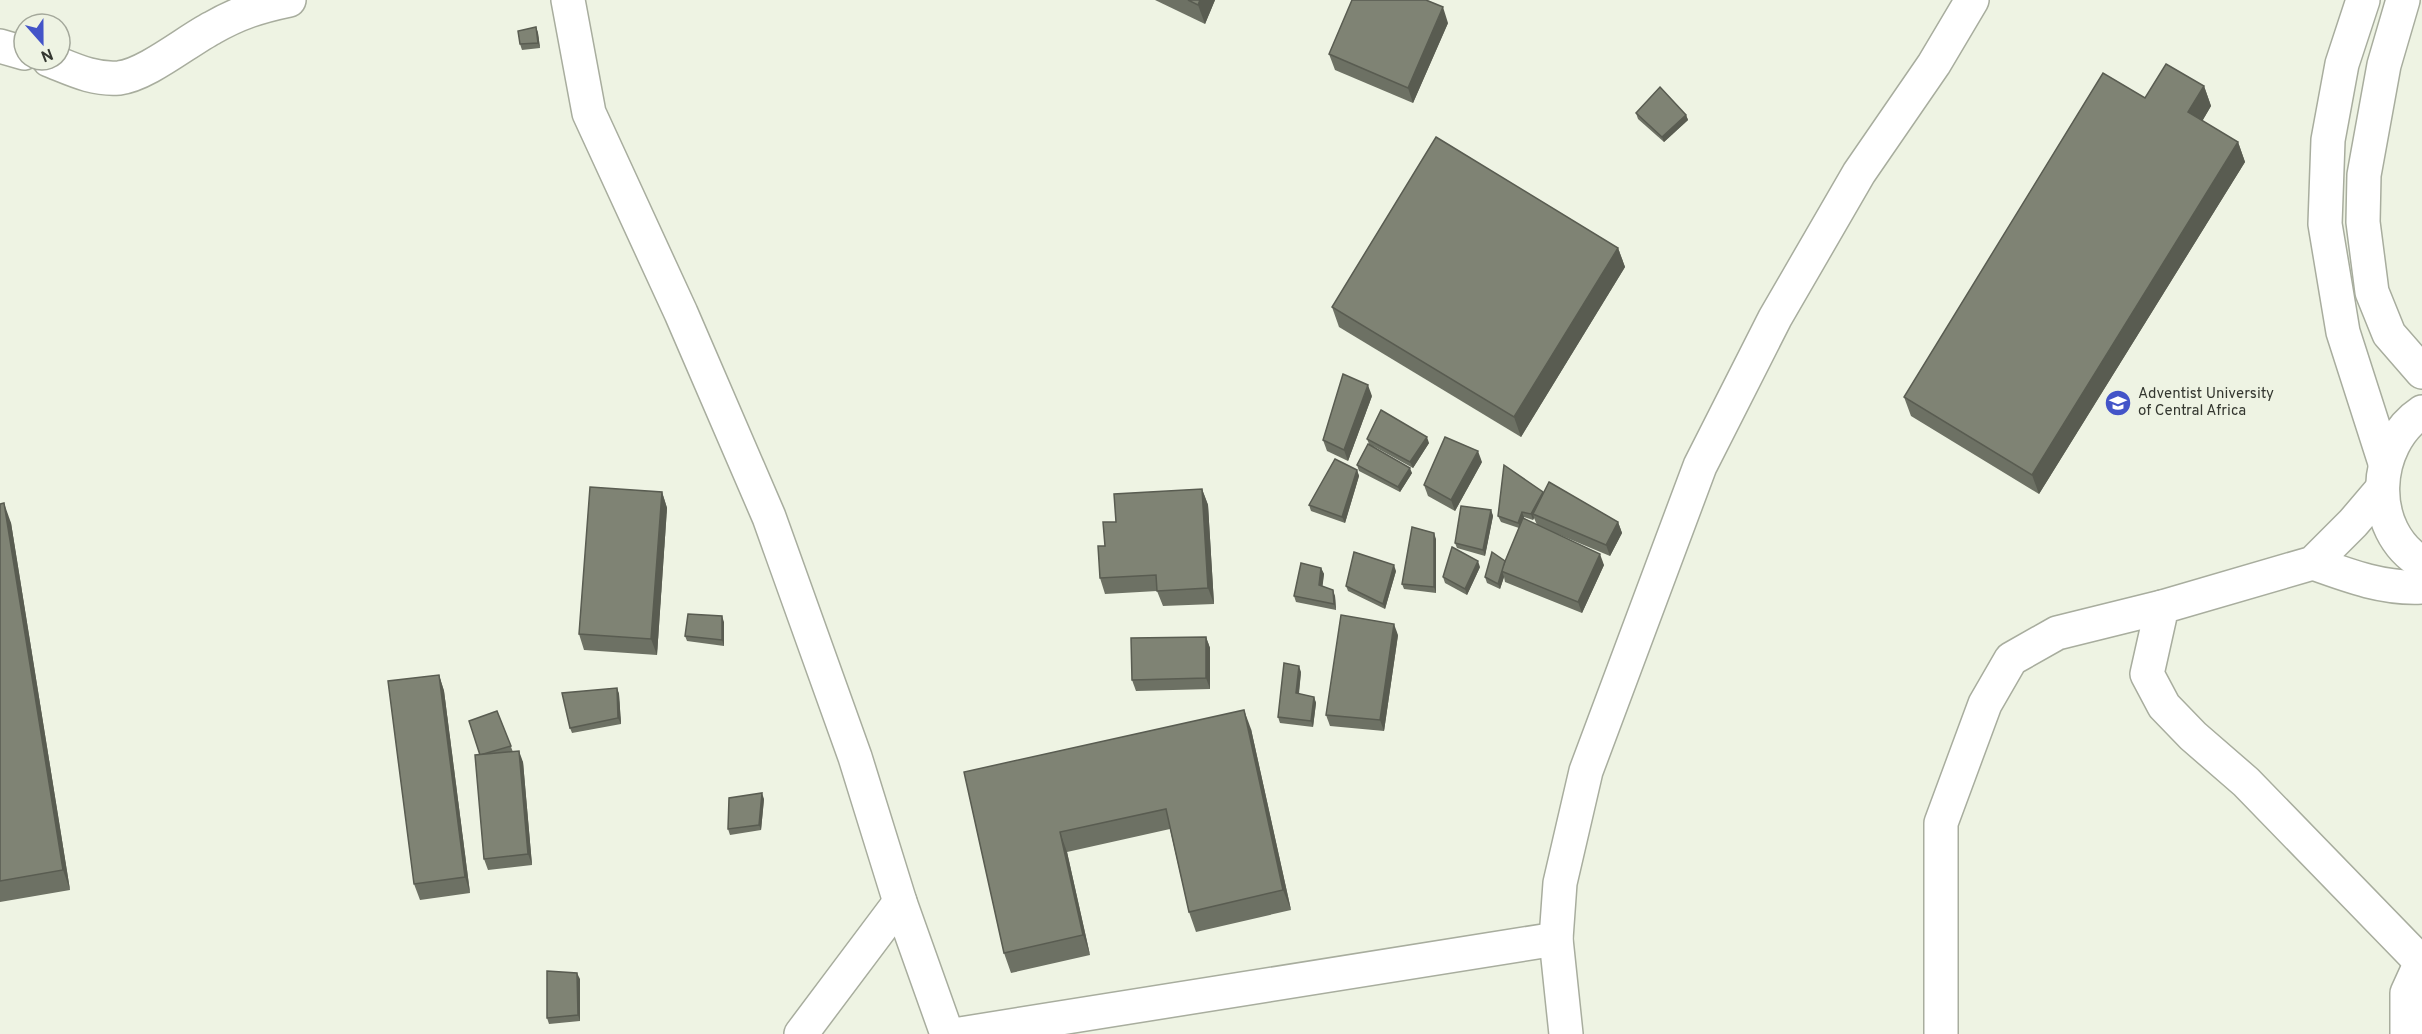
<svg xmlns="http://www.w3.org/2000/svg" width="2422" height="1034" font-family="Overpass,sans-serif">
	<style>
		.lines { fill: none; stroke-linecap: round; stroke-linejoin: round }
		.minor-casing { stroke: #a8ad9e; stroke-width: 36 }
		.minor { stroke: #fff; stroke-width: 33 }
		.wall { fill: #6d7164; fill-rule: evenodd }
		.shaded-wall { fill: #595c51 }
		.building { fill: #7f8374; stroke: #595c51; stroke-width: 1.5 }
		.labels { text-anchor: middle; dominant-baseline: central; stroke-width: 5; stroke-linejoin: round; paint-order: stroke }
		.poi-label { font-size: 15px; fill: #343730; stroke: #eef3e3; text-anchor: start }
	</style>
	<rect width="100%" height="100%" fill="#eef3e3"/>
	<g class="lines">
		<defs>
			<g id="minor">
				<path d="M568 0 589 113 681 313 769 517 855 757 900 902 947 1034"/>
				<path d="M2363 0 2342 64 2328 140 2325 224 2343 332 2385 463"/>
				<path d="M2403 0 2384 65 2364 175 2363 222 2372 292 2389 334 2422 372"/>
				<path d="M0 46 24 53"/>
				<path d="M49 60C72 69 93 80 119 78 146 75 187 41 212 28 238 13 260 6 289 0"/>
				<path d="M2422 412C2372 445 2367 530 2422 563"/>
				<path d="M2382 489 2353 523 2313 563 2162 607 2147 674 2164 706 2193 736 2246 782 2420 961"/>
				<path d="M2313 563C2349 576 2384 589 2422 587"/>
				<path d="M801 1034 900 902"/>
				<path d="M960 1034 1556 939"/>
				<path d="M1566 1034 1556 939 1560 883 1586 771 1700 466 1775 318 1859 173 1934 64 1972 0"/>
				<path d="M1941 1034V823L1985 704 2011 659 2057 633 2162 607"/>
				<path d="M2407 1034V993L2422 960"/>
			</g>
		</defs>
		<use href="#minor" class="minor-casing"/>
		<use href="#minor" class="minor"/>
	</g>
	<g class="wall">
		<path d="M1155 0H1215L1205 24Z"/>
		<path d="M1448 23 1413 103 1335 70 1329 54Z"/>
		<path d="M536 27 538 33 540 48 522 50 520 44Z"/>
		<path d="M2204 86 2211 106 2202 121 2238 142 2245 162 2039 494 1911 416 1904 397 2145 98Z"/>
		<path d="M1636 113 1686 115 1688 120 1664 142 1638 119Z"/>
		<path d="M1618 248 1625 267 1521 437 1339 327 1332 307Z"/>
		<path d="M1372 396 1348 461 1327 451 1323 440Z"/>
		<path d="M1367 439 1429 443 1413 468 1373 446 1412 473 1400 492 1359 471 1357 465 1369 444Z"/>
		<path d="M1482 462 1455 511 1428 496 1424 485Z"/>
		<path d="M1357 470 1359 476 1345 523 1311 511 1309 505Z"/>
		<path d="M1202 489 1208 505 1214 604 1163 606 1157 591 1105 594 1100 578 1105 546 1116 522Z"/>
		<path d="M662 492 667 508 657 655 584 650 579 634Z"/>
		<path d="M1543 492V494L1618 522 1622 533 1610 556 1555 533 1604 565 1582 613 1505 582 1504 577 1500 589 1487 583 1485 577 1505 561 1519 528 1501 522 1498 516ZM1524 517 1533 520 1534 518 1537 525 1524 518Z"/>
		<path d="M0 504 11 523 70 890 0 902Z"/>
		<path d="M1491 510 1493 516 1485 556 1457 548 1455 543Z"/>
		<path d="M1436 539V593L1404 589 1402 584Z"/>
		<path d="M1480 567 1467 595 1445 583 1443 577Z"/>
		<path d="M1321 568 1324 574 1322 586 1335 596 1336 610 1296 602 1294 596Z"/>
		<path d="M1396 571 1385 609 1348 591 1346 586Z"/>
		<path d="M724 622V646L687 641 685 636Z"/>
		<path d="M1398 635 1384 731 1330 726 1326 715Z"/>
		<path d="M1206 637 1210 648V689L1136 691 1132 680Z"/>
		<path d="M1301 672 1299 694 1314 697 1316 703 1313 727 1280 723 1278 717Z"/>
		<path d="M439 675 444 691 470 893 420 900 414 884Z"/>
		<path d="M617 688 619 694 621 724 572 733 570 728Z"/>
		<path d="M497 711 513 752 523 762 532 865 488 870 484 859 480 754Z"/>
		<path d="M1251 729 1291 910 1196 932 1189 912 1170 829 1067 852 1090 955 1011 973 1004 953 964 772Z"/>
		<path d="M764 799 761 830 730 835 728 829Z"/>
		<path d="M580 979V1021L549 1024 547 1018Z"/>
	</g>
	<g class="shaded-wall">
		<path d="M1200 0H1215L1205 24 1198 5Z"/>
		<path d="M1443 7 1448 23 1413 103 1408 88Z"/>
		<path d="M536 27 538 33 540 48 538 43Z"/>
		<path d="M2204 86 2211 106 2196 132 2188 112Z"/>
		<path d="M1686 115 1688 120 1664 142 1662 137Z"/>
		<path d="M2238 142 2245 162 2039 494 2032 475Z"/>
		<path d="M1618 248 1625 267 1521 437 1514 417Z"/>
		<path d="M1368 385 1372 396 1348 461 1344 450Z"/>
		<path d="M1427 437 1429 443 1413 468 1410 462Z"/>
		<path d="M1478 451 1482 462 1455 511 1451 500Z"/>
		<path d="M1410 468 1412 473 1400 492 1398 487Z"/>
		<path d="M1357 470 1359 476 1345 523 1342 517Z"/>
		<path d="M1202 489 1208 505 1214 604 1208 588Z"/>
		<path d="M662 492 667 508 657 655 651 639Z"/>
		<path d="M1543 492 1545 498 1533 514 1534 518 1533 520 1531 514Z"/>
		<path d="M4 503 11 523 70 890 63 870Z"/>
		<path d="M1491 510 1493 516 1485 556 1483 550Z"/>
		<path d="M1522 512 1524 517 1521 528 1518 523Z"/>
		<path d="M1618 522 1622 533 1610 556 1606 545Z"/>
		<path d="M1434 533 1436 539V593L1434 587Z"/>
		<path d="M1600 554 1604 565 1582 613 1578 602Z"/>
		<path d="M1478 561 1480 567 1467 595 1465 589Z"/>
		<path d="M1394 565 1396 571 1385 609 1383 604Z"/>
		<path d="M1321 568 1324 574 1322 591 1319 585Z"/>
		<path d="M1502 571 1504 577 1500 589 1498 584Z"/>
		<path d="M1333 590 1335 596 1336 610 1334 604Z"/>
		<path d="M722 616 724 622V646L722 640Z"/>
		<path d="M1394 624 1398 635 1384 731 1380 720Z"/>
		<path d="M1206 637 1210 648V689L1206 678Z"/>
		<path d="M1299 666 1301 672 1298 699 1296 693Z"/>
		<path d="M439 675 444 691 470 893 465 877Z"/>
		<path d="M617 688 619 694 621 724 618 718Z"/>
		<path d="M1314 697 1316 703 1313 727 1311 721Z"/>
		<path d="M1244 710 1251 729 1291 910 1283 890Z"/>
		<path d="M519 751 523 762 532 865 528 854Z"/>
		<path d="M762 793 764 799 761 830 759 825Z"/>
		<path d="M1060 832 1067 852 1090 955 1083 935Z"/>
		<path d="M577 973 580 979V1021L578 1015Z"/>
	</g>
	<g class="building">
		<path d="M1188 0H1200L1198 5Z"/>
		<path d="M1352 0H1426L1443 7 1408 88 1329 54Z"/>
		<path d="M536 27 538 43 520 44 518 31Z"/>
		<path d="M2166 64 2204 86 2188 112 2238 142 2032 475 1904 397 2103 73 2145 98Z"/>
		<path d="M1660 87 1686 115 1662 137 1636 113Z"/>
		<path d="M1436 137 1618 248 1514 417 1332 307Z"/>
		<path d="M1343 374 1368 385 1344 450 1323 440Z"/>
		<path d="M1381 410 1427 437 1410 462 1367 439Z"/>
		<path d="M1445 437 1478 451 1451 500 1424 485Z"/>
		<path d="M1368 444 1410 468 1398 487 1357 465Z"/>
		<path d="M1335 459 1357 470 1342 517 1309 505Z"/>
		<path d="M1504 465 1543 492 1531 514 1522 512 1518 523 1498 516Z"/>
		<path d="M1549 482 1618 522 1606 545 1533 514Z"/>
		<path d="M590 487 662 492 651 639 579 634Z"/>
		<path d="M1202 489 1208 588 1157 591 1156 575 1100 578 1098 546H1105L1103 522H1116L1114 494Z"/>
		<path d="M4 503 63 870 0 881V504Z"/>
		<path d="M1461 506 1491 510 1483 550 1455 543Z"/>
		<path d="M1523 518 1600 554 1578 602 1501 571Z"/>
		<path d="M1412 527 1434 533V587L1402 584Z"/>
		<path d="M1452 547 1478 561 1465 589 1443 577Z"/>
		<path d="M1354 552 1394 565 1383 604 1346 586Z"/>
		<path d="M1492 552 1505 561 1498 584 1485 577Z"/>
		<path d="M1301 563 1321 568 1319 585 1333 590 1334 604 1294 596Z"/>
		<path d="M688 614 722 616V640L685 636Z"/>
		<path d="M1341 615 1394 624 1380 720 1326 715Z"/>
		<path d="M1206 637V678L1132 680 1131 638Z"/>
		<path d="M1284 663 1299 666 1296 693 1314 697 1311 721 1278 717Z"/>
		<path d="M439 675 465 877 414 884 388 681Z"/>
		<path d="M617 688 618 718 570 728 562 693Z"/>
		<path d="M1244 710 1283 890 1189 912 1166 809 1060 832 1083 935 1004 953 964 772Z"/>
		<path d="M497 711 511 746 480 755 469 721Z"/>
		<path d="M519 751 528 854 484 859 475 755Z"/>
		<path d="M762 793 759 825 728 829 729 798Z"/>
		<path d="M547 971 577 973 578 1015 547 1018Z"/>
	</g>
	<defs>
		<symbol id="university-disc" viewBox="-11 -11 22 22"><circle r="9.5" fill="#4354c8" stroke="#eef3e3"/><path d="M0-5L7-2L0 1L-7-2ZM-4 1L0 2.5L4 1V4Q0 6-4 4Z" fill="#fff"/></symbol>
	</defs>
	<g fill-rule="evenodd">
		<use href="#university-disc" x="2103" y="388" width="30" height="30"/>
	</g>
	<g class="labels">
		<g class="poi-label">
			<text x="2138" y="394">Adventist University<tspan x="2138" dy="17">of Central Africa</tspan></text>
		</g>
	</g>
	<g transform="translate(42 42) rotate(159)"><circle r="28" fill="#eef3e3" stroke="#a4a89b" stroke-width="1.5"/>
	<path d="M0-4.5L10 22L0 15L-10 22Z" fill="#4354c8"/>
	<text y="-9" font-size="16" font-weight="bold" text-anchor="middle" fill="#343730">N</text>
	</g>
</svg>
